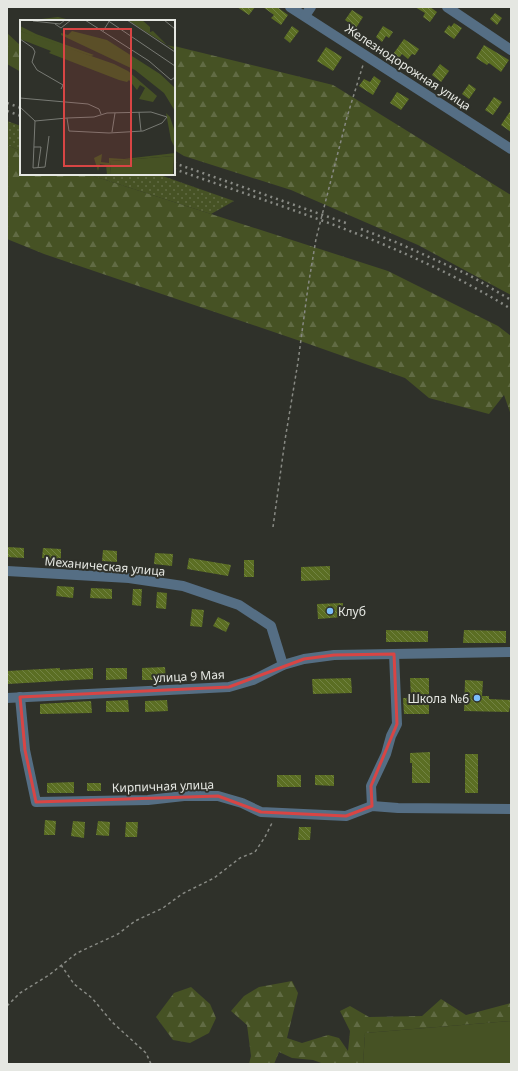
<svg xmlns="http://www.w3.org/2000/svg" width="518" height="1071" font-family="'Noto Sans',sans-serif">
	<style>
		.grass { fill: url(#grass-dots) }
		.forest { fill: url(#forest-firs) }
		.green { fill: #465224 }
		.building { fill: url(#building-back-hatch) }
		.lines { fill: none; stroke-linecap: round; stroke-linejoin: round }
		.path { stroke: #888a84; stroke-width: 1.5; stroke-dasharray: 3 3; stroke-linecap: butt }
		.minor { stroke: #556e84; stroke-width: 10 }
		.rail { stroke: #888a84; stroke-width: 2.5; stroke-dasharray: 2 4; stroke-linecap: butt }
		.marked { fill: none; stroke: #d84544; stroke-width: 3; stroke-linejoin: round }
		.poi-dot { fill: #7bbef9; stroke: #2f312a; stroke-width: 1.5 }
		.labels { text-anchor: middle; dominant-baseline: central; stroke-width: 4; stroke-linejoin: round; paint-order: stroke }
		.street-label { font-size: 12px; fill: #e5e7e2; stroke: #2f312a }
		.poi-label { font-size: 12px; fill: #e5e7e2; stroke: #2f312a; text-anchor: start }
		.inset-road { fill: none; stroke: #787a74; stroke-width: 1 }
		.view { fill: #d84544; fill-opacity: 0.15; stroke: #d84544; stroke-width: 2 }
		.inset-edge { fill: none; stroke: #e5e7e2; stroke-width: 2 }
	</style>
	<defs>
		<pattern id="grass-dots" width="8" height="8" patternUnits="userSpaceOnUse"><rect width="8" height="8" fill="#465224"/><path d="M2 2h.1M6 6h.1" fill="none" stroke="#616b44" stroke-width="1.8" stroke-linecap="round"/></pattern>
		<pattern id="forest-firs" width="22" height="20" patternUnits="userSpaceOnUse"><rect width="22" height="20" fill="#465224"/><path d="M5 1l3.5 6h-7zM16 11l3.5 6h-7z" fill="#616b44"/></pattern>
		<pattern id="building-back-hatch" width="6" height="6" patternUnits="userSpaceOnUse"><rect width="6" height="6" fill="#5b6e23"/><path d="M-1 5l2 2M0 0l6 6M5-1l2 2" fill="none" stroke="#728343"/></pattern>
	</defs>
	<rect width="100%" height="100%" fill="#2f312a"/>
	<g class="grass">
		<path d="M7 121 21 126V151L7 145Z"/>
		<path d="M87 174H157L234 201 211 214Z"/>
	</g>
	<g class="forest">
		<path d="M58 17 74 21H33V20Z"/>
		<path d="M7 33 21 46V72L7 64Z"/>
		<path d="M174 46 333 85 511 195V295L418 245 291 190 184 156 174 150Z"/>
		<path d="M7 145 21 151V174H87L388 271 498 326 511 336V415L504 395 489 414 429 398 405 378 306 343 44 254 7 239Z"/>
		<path d="M292 981 298 993 287 1038 302 1043 328 1035 339 1038 348 1051 350 1031 340 1011 350 1006 369 1017 422 1016 441 999 466 1015 511 1003V1021L365 1033 363 1064H324L313 1060 292 1058 279 1052 274 1064H249L251 1056 247 1025 231 1011 244 996 259 987Z"/>
		<path d="M191 987 210 1004 216 1018 209 1033 190 1043 173 1040 156 1017 174 993Z"/>
	</g>
	<path class="green" d="M511 1021V1064H363L365 1033Z"/>
	<g class="building">
		<path d="M237 7H255L249 15Z"/>
		<path d="M263 7H277L288 15 281 25 271 18 274 15Z"/>
		<path d="M415 7H430L437 12 430 22 423 17 425 13Z"/>
		<path d="M352 10 363 17 356 28 345 20Z"/>
		<path d="M495 13 502 18 497 25 490 19Z"/>
		<path d="M454 23 462 28 454 39 444 32 449 25 451 27Z"/>
		<path d="M292 26 299 31 290 43 284 38Z"/>
		<path d="M383 26 393 32 389 38 386 36 382 42 376 37Z"/>
		<path d="M404 39 419 49 415 55 412 54 408 59 402 54 397 61 391 57Z"/>
		<path d="M484 45 509 60 501 72 489 63 487 65 476 58Z"/>
		<path d="M326 47 342 57 333 71 317 61Z"/>
		<path d="M440 64 449 71 441 82 432 75Z"/>
		<path d="M374 76 381 81 373 95 359 86 364 79 370 82Z"/>
		<path d="M469 84 476 89 469 99 462 94Z"/>
		<path d="M397 92 409 99 401 110 390 103Z"/>
		<path d="M494 97 502 102 493 115 485 110Z"/>
		<path d="M511 110V132L501 125Z"/>
		<path d="M8 547 24 548V558L7 557Z"/>
		<path d="M43 548 61 549V559L42 558Z"/>
		<path d="M103 550 117 551V562L102 561Z"/>
		<path d="M155 553 173 554 172 566 154 564Z"/>
		<path d="M189 558 231 565 228 576 187 569Z"/>
		<rect x="244" y="560" width="10" height="17"/>
		<path d="M330 566V580L301 581V567Z"/>
		<path d="M57 586 74 587 73 598 56 596Z"/>
		<path d="M91 588 112 589V599L90 598Z"/>
		<path d="M133 589H142L141 606 132 605Z"/>
		<path d="M157 592 167 593 166 609 156 608Z"/>
		<path d="M343 603V617L318 619 317 604Z"/>
		<path d="M192 609 204 610 202 627 190 626Z"/>
		<path d="M218 617 230 623 226 632 213 626Z"/>
		<path d="M386 630 428 631V642H386Z"/>
		<path d="M464 630 506 631V643H463Z"/>
		<path d="M165 667 166 680H142V668Z"/>
		<path d="M60 668V670L93 668V679L8 684 7 671Z"/>
		<path d="M106 668H127V679L106 680Z"/>
		<path d="M351 678 352 693 313 694 312 679Z"/>
		<path d="M410 678H429V714H404L403 698H411Z"/>
		<path d="M465 680 483 681 482 696H489V699L511 700 509 712 464 711Z"/>
		<path d="M128 700 129 712H106V701Z"/>
		<path d="M167 700 168 711 145 712V701Z"/>
		<path d="M91 701 92 713 40 714V704Z"/>
		<path d="M430 752V783H412V763H410V753Z"/>
		<rect x="465" y="754" width="13" height="39"/>
		<rect x="277" y="775" width="24" height="12"/>
		<path d="M315 775H334V786L315 785Z"/>
		<path d="M74 782V793H47V783Z"/>
		<rect x="87" y="783" width="14" height="8"/>
		<path d="M45 820 56 821 55 835H44Z"/>
		<path d="M73 821 85 822 84 838 71 836Z"/>
		<path d="M98 821 110 822 109 836 96 835Z"/>
		<path d="M126 822H138L137 837H125Z"/>
		<path d="M299 827H311L310 840H298Z"/>
	</g>
	<g class="lines">
		<g class="path">
			<path d="M273 527 285 440 298 362 308 287 316 239 347 117 363 65"/>
			<path d="M61 965 74 984 92 998 112 1022 146 1053 151 1064"/>
			<path d="M7 1006 20 993 49 975 77 953 118 934 135 921 163 908 182 894 214 878 240 858 255 852 265 837 273 821"/>
		</g>
		<g class="minor">
			<path d="M290 7 511 149"/>
			<path d="M447 7 511 50"/>
			<path d="M305 16 311 7"/>
			<path d="M7 571 129 578 183 586 239 605 271 626 283 665"/>
			<path d="M20 697 25 750 36 802 148 800 184 796H218L242 803 261 812 346 816 372 806 398 808 511 809"/>
			<path d="M7 698 229 687 253 680 283 665 304 659 334 655 511 652"/>
			<path d="M372 806 371 786 386 754 391 736 397 724 394 654"/>
		</g>
		<g class="rail">
			<path d="M7 103 21 108"/>
			<path d="M7 111 21 116"/>
			<path d="M174 163 346 223"/>
			<path d="M174 169C288 209 407 244 511 309"/>
			<path d="M361 229 398 243 469 275 511 300"/>
		</g>
	</g>
	<path class="marked" d="M394 654 397 724 371 786 372 806 346 816 261 812 218 796 36 802 25 750 20 697 229 687 304 659 334 655Z"/>
	<g class="poi-dot">
		<circle cx="330" cy="611" r="4"/>
		<circle cx="477" cy="698" r="4"/>
	</g>
	<g class="labels">
		<g class="street-label">
			<text transform="translate(408 67) rotate(33)">Железнодорожная улица</text>
			<text transform="translate(105 566) rotate(5)">Механическая улица</text>
			<text transform="translate(189 676) rotate(-3)">улица 9 Мая</text>
			<text transform="translate(163 786) rotate(-2)">Кирпичная улица</text>
		</g>
		<g class="poi-label">
			<text x="338" y="611">Клуб</text>
			<text x="469" y="698" text-anchor="end">Школа №6</text>
		</g>
	</g>
	<g transform="translate(20 20)">
		<rect width="155" height="155" fill="#2f312a"/>
		<path d="M0 6 16 14 74 35 71 36 24 21 0 11Z" fill="#465224"/>
		<path d="M107 0H122L130 7V12L133 11 147 25 155 27V30ZM0 11 94 44 108 51 137 76 133 82 119 79 125 68 120 65 117 70 109 60 107 62 99 60 29 33 31 31 0 19ZM52 11 87 20 140 54 155 68V91L144 73 115 50 41 15V13L48 15ZM146 93 150 97 155 112V128L151 120ZM155 133 154 136 91 141 90 155H87L86 145 80 144 78 151 74 138 82 134 81 142 89 143V138L104 139Z" fill="#465224"/>
		<path d="M154 136 153 155H90L91 141Z" fill="#465224"/>
		<path class="inset-road" d="M65 0 129 41 151 60 155 57M87 0 155 46M107 0 155 32M144 0 155 9M13 1 40 4 45 0M35 4 41 8 51 0M83 11 90 0M0 19 13 28 15 32 12 42 17 50 43 65 41 69M0 78 68 84 79 89 81 94M0 87 15 101M119 92 121 111M15 101 47 98 74 97 87 93 131 92 147 97 142 103 123 111 89 113 49 111 47 98M15 101 13 148 25 147 29 116M92 112 95 93M14 127H21L18 148"/>
		<path class="view" d="M44 9H111V146H44Z"/>
		<rect width="155" height="155" class="inset-edge"/>
	</g>
	<rect width="518" height="1071" fill="none" stroke="#e5e7e2" stroke-width="16"/>
</svg>
